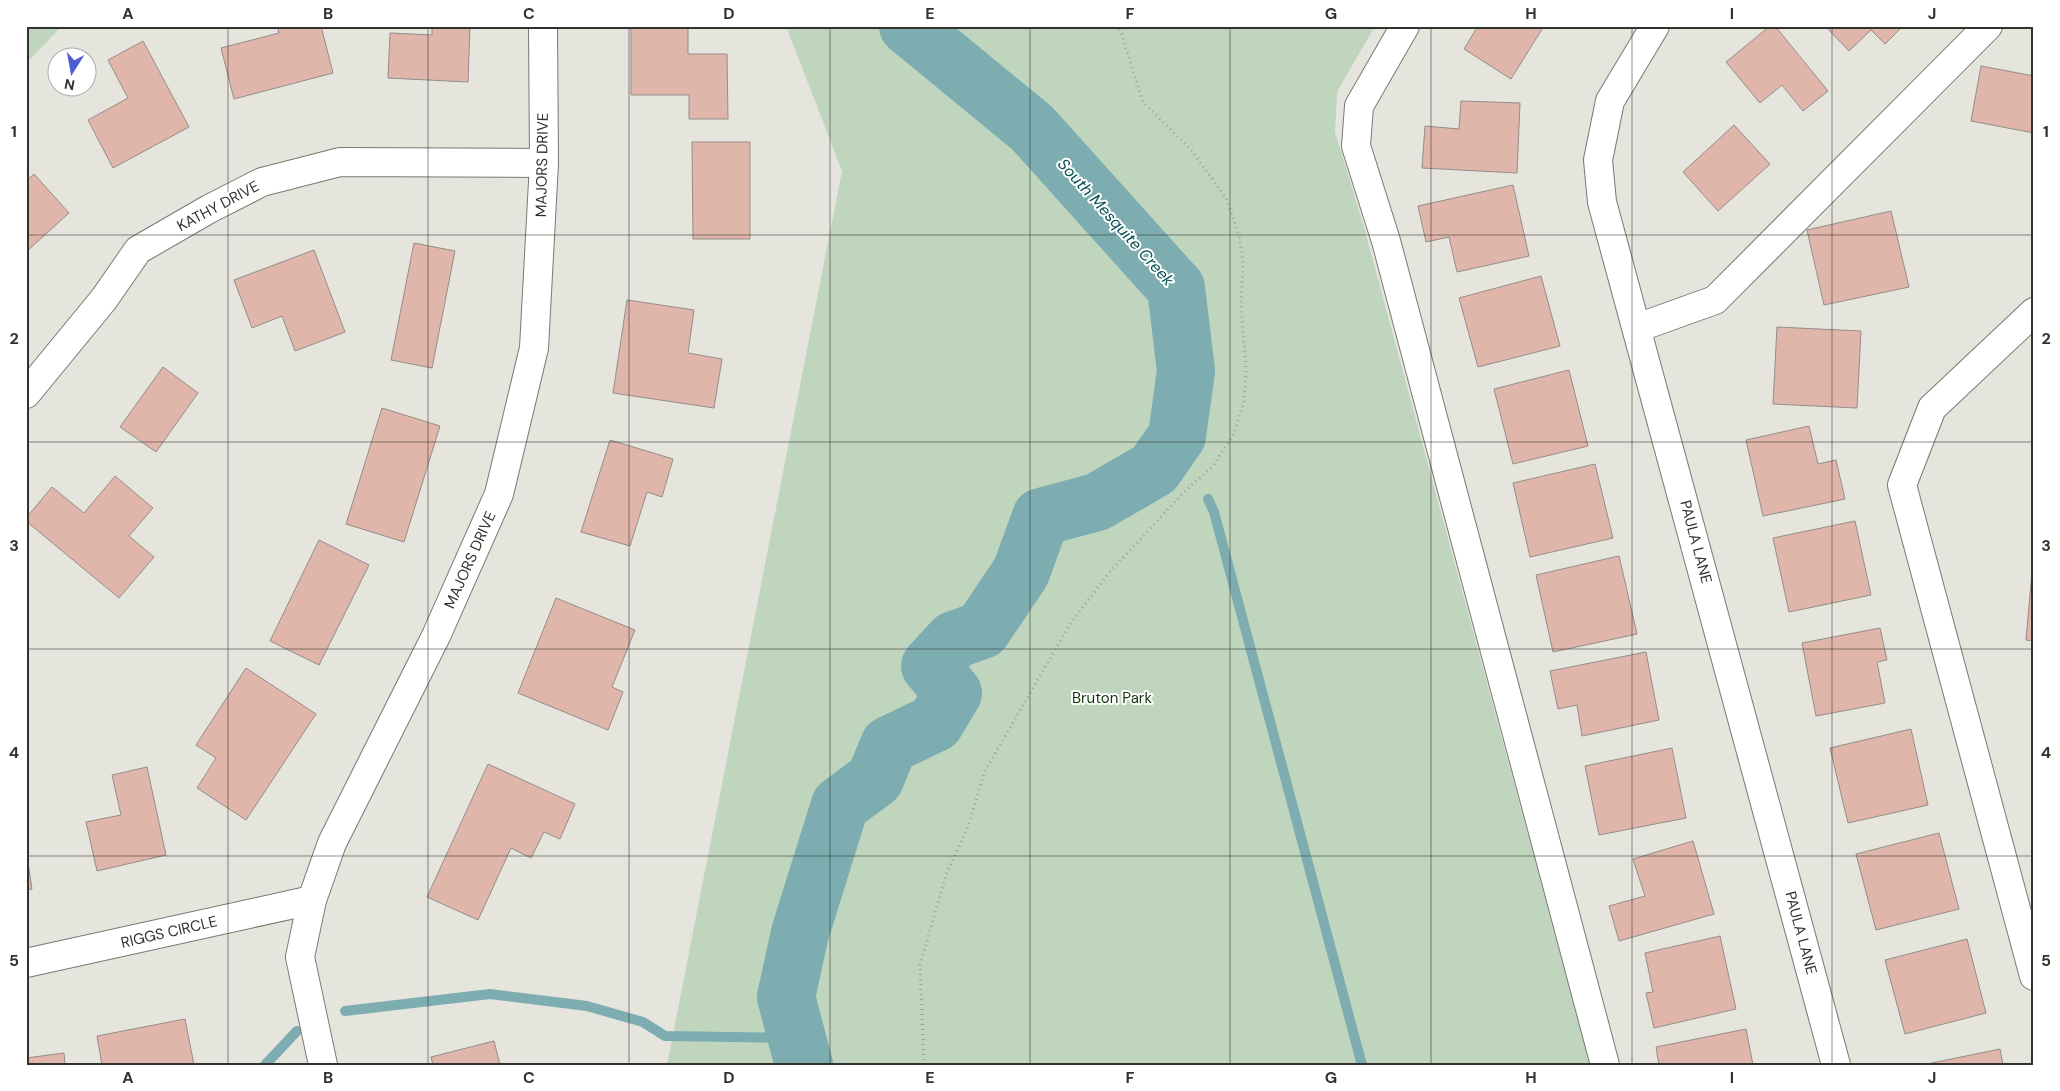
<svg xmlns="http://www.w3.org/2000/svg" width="2060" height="1091" font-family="'DM Sans',sans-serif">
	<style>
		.green { fill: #c0d5bd }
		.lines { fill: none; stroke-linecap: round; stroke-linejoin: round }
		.stream { stroke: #7dadb0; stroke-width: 10 }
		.river { stroke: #7dadb0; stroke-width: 58 }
		.building { fill: #e0b6aa; stroke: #948d8a }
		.minor-casing { stroke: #797872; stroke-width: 30 }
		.path { stroke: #a1a19b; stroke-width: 3; stroke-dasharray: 1 4; stroke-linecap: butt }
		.minor { stroke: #fff; stroke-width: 28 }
		.grid { fill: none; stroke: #31312e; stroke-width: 1; stroke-opacity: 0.55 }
		.labels { text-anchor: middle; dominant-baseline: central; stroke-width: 4; stroke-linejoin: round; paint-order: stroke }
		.street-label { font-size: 15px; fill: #31312e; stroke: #fff }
		.park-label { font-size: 15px; fill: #103509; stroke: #fff }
		.water-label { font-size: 16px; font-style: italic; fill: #024e52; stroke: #fff }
		.neatline { fill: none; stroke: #31312e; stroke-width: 2 }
		.grid-label { font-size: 16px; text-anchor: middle; font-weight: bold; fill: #31312e }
	</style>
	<rect width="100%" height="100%" fill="#e5e4dd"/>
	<g class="green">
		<path d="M26 26H62L26 63Z"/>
		<path d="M786 26H1375L1337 92 1335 132 1364 227 1590 1065H667L842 171Z"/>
	</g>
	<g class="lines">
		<g class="stream">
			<path d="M1177 436 1188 460"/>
			<path d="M1208 499 1214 512 1362 1065"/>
			<path d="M345 1011 490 994 587 1006 643 1022 665 1036 797 1038"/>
			<path d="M265 1065 297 1031"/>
		</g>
		<path class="river" d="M804 1065 786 997 800 933 840 805 875 779 889 745 935 723 953 693 930 666 954 640 982 630 1021 572 1041 517 1097 502 1154 469 1177 436 1186 371 1176 288 1032 128 908 26"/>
	</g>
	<g class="building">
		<path d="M277 26H321L333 73 234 99 221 48 279 33Z"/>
		<path d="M432 26H470L468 82 388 78 390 33 432 35Z"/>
		<path d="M631 26H688V54H727L728 119H689V95H631Z"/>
		<path d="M1478 26H1544L1511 79 1464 49Z"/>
		<path d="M1770 26H1775L1828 91 1803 111 1782 85 1760 103 1726 62Z"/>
		<path d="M1825 26H1903L1885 44 1871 30 1849 51Z"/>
		<path d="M143 41 189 127 113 168 88 120 128 98 108 60Z"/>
		<path d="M1981 66 2034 76V133L1971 121Z"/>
		<path d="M1461 101 1520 103 1517 173 1422 168 1425 126 1459 129Z"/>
		<path d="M1734 125 1770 164 1718 211 1683 172Z"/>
		<path d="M692 142H750V239H693Z"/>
		<path d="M34 174 69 213 26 252V181Z"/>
		<path d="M1513 185 1529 256 1457 272 1449 237 1426 242 1418 206Z"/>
		<path d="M1891 211 1909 287 1824 305 1807 230Z"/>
		<path d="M414 243 455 251 432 368 391 360Z"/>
		<path d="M314 250 345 332 295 351 282 316 252 328 234 280Z"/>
		<path d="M1541 276 1560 346 1478 367 1459 298Z"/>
		<path d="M627 300 694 310 688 353 722 359 714 408 613 393Z"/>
		<path d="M1777 327 1861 331 1857 408 1773 404Z"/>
		<path d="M163 367 198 393 156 452 120 427Z"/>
		<path d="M1569 370 1588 446 1513 464 1494 389Z"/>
		<path d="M382 408 440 426 404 542 346 524Z"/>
		<path d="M1809 426 1818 464 1836 460 1845 499 1763 516 1746 440Z"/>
		<path d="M610 440 673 459 662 497 647 492 630 546 581 532Z"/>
		<path d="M1595 464 1613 538 1530 557 1513 483Z"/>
		<path d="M115 476 153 508 129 536 154 557 119 598 26 521V518L52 487 84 513Z"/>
		<path d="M1855 521 1871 595 1789 612 1773 538Z"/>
		<path d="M319 540 369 565 319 665 270 641Z"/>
		<path d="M1619 556 1637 634 1553 652 1536 575Z"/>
		<path d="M2033 561H2034V641L2026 640Z"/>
		<path d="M556 598 635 630 612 687 623 692 608 730 518 693Z"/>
		<path d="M1880 628 1887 660 1877 662 1885 703 1816 716 1802 643Z"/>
		<path d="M1646 652 1659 720 1582 736 1577 705 1558 709 1550 671Z"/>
		<path d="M246 668 316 714 246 820 197 788 216 758 196 745Z"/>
		<path d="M1911 729 1928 805 1848 823 1830 748Z"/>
		<path d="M1672 748 1686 818 1599 835 1585 766Z"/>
		<path d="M488 764 575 804 560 839 544 832 531 858 511 848 478 920 427 897Z"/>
		<path d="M147 767 166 855 97 871 86 822 121 815 112 775Z"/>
		<path d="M1939 833 1959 909 1876 930 1856 854Z"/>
		<path d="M1693 841 1714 914 1619 941 1609 906 1645 896 1633 859Z"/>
		<path d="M26 850 32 889 26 890Z"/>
		<path d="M1720 936 1736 1009 1654 1028 1646 993 1653 992 1645 953Z"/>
		<path d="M1967 939 1986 1013 1905 1034 1885 960Z"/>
		<path d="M185 1019 194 1065H102L97 1036Z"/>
		<path d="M1746 1029 1753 1065H1659L1656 1047Z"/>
		<path d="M494 1041 500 1065H433L431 1057Z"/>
		<path d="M2000 1049 2003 1065H1922Z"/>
		<path d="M64 1053 65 1065H26V1058Z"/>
	</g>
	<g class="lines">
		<defs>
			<g id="minor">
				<path d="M1405 26 1359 106 1356 146 1386 241 1605 1065"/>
				<path d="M1655 26 1610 101 1598 160 1602 202 1836 1065"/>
				<path d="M2034 312 1932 408 1902 485 2034 976"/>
				<path d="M1637 328 1715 300 1988 26"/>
				<path d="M26 394 104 299 138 250 209 209 262 182 340 162 544 163"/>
				<path d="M26 963 312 900"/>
				<path d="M323 1065 300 957 312 900 332 843 436 636 499 494 534 348 544 163 543 26"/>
			</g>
		</defs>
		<use href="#minor" class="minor-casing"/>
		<path class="path" d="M924 1065 920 965 946 875 967 829 985 771 1070 624 1108 574 1183 493 1213 466 1234 433 1244 402 1246 370 1241 303 1243 261 1239 235 1226 198 1192 151 1143 102 1119 26"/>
		<use href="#minor" class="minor"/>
	</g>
	<path class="grid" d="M228 26V1065M428 26V1065M629 26V1065M830 26V1065M1030 26V1065M1230 26V1065M1431 26V1065M1632 26V1065M1832 26V1065M26 235H2034M26 442H2034M26 649H2034M26 856H2034"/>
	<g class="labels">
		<g class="street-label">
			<text transform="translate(542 165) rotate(-89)">MAJORS DRIVE</text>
			<text transform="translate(218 206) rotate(-28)">KATHY DRIVE</text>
			<text transform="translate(1696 542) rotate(75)">PAULA LANE</text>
			<text transform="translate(470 560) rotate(-66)">MAJORS DRIVE</text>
			<text transform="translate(169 932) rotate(-13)">RIGGS CIRCLE</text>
			<text transform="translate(1801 933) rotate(75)">PAULA LANE</text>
		</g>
		<g class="park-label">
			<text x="1112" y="698">Bruton Park</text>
		</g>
		<g class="water-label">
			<text transform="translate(1116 222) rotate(48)">South Mesquite Creek</text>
		</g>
	</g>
	<rect width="2060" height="1091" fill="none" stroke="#ffffff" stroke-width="55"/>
	<g transform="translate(72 72) rotate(191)"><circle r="24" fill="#ffffff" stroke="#adadab"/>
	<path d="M0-4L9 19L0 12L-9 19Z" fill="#505ed4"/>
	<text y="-8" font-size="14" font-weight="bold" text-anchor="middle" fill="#31312e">N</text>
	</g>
	<rect x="28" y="28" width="2004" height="1036" class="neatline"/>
	<g class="grid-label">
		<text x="128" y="19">A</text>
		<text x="328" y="19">B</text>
		<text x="529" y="19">C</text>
		<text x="729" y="19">D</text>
		<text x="930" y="19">E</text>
		<text x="1130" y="19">F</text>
		<text x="1331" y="19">G</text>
		<text x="1531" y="19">H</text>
		<text x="1732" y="19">I</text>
		<text x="1932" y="19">J</text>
		<text x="14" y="137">1</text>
		<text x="2046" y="137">1</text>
		<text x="14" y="344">2</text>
		<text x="2046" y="344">2</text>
		<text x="14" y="551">3</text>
		<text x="2046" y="551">3</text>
		<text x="14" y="758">4</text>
		<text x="2046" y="758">4</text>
		<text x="14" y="966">5</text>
		<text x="2046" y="966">5</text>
		<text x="128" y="1083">A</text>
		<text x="328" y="1083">B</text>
		<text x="529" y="1083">C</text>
		<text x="729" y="1083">D</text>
		<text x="930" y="1083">E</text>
		<text x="1130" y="1083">F</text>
		<text x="1331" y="1083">G</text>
		<text x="1531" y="1083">H</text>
		<text x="1732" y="1083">I</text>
		<text x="1932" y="1083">J</text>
	</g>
</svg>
